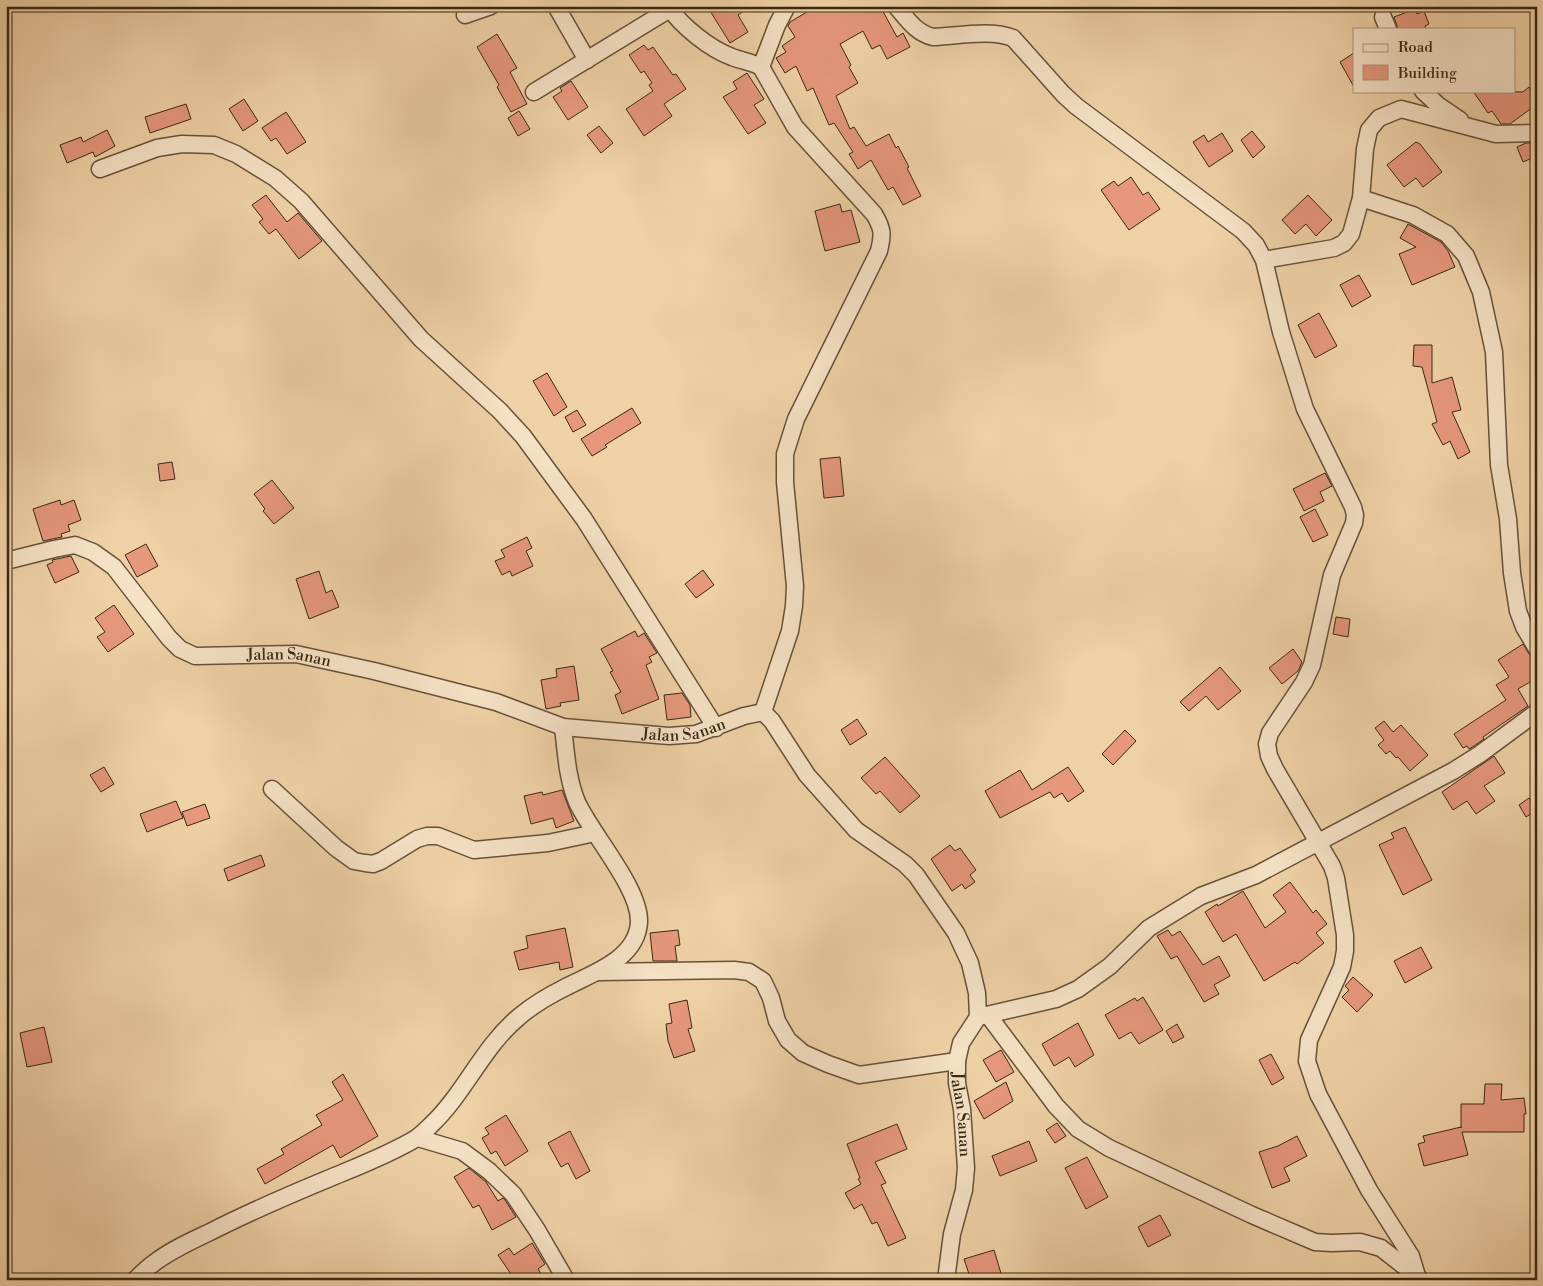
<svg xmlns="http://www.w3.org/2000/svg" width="1543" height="1286" font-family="'Libre Bodoni',serif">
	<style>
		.building { fill: #e6977c; stroke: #392815 }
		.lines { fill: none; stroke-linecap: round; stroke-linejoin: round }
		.minor-casing { stroke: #665239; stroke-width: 19 }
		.minor { stroke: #f5e1c5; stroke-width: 16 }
		.labels { text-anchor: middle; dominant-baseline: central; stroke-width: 4; stroke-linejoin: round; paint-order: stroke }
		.street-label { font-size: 16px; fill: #392815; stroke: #f5e1c5 }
	</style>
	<rect width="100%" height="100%" fill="#efd1a6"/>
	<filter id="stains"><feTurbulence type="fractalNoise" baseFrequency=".004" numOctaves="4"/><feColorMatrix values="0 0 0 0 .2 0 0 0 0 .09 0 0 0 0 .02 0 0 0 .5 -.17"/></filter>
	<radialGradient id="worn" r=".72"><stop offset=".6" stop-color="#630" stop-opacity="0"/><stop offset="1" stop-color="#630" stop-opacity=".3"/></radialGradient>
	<g class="building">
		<path d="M707 6H751L738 15 748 32 730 43Z"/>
		<path d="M817 6H880L897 37 903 33 910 47 887 59 880 45 872 49 863 31 840 44 851 65 849 67 858 83 836 96 850 129 854 127 866 146 889 134 896 148 898 146 909 167 907 168 921 196 903 205 893 187 888 190 871 160 858 169 849 154 853 152 834 123 829 125 813 88 807 91 796 66 785 73 776 58 786 52 782 46 795 37 788 26 790 22Z"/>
		<path d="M1415 9 1417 14 1424 11 1429 24 1425 26 1426 29H1398L1394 17Z"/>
		<path d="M497 34 517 68 510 72 527 104 511 112 497 87 499 85 477 47Z"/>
		<path d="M644 45 648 50 653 47 673 75 676 74 686 89 664 104 672 116 644 136 626 109 653 91 649 85 652 83 644 71 641 73 629 55Z"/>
		<path d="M1354 53V87L1340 62Z"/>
		<path d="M747 73 764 99 754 105 766 123 748 134 723 97 737 89 733 82Z"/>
		<path d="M571 81 588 107 568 120 553 97 562 91 560 88Z"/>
		<path d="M1529 87 1537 98V104L1510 124H1501L1492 111 1488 113 1473 91 1523 92Z"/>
		<path d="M244 99 258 121 243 131 229 109Z"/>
		<path d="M186 104 191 119 150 133 145 117Z"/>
		<path d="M519 111 530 129 518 136 508 118Z"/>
		<path d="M286 112 306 142 287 154 276 138 271 141 262 128Z"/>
		<path d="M599 126 613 143 601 153 587 135Z"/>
		<path d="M107 130 115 146 95 157 93 152 67 163 60 145 81 137 83 142Z"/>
		<path d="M1252 131 1265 147 1253 158 1241 140Z"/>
		<path d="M1222 133 1233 151 1209 167 1193 142 1204 135 1208 142Z"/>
		<path d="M1416 142 1420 144 1442 172 1423 187 1416 178 1404 187 1387 165Z"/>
		<path d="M1526 143H1537V156L1523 162 1517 147Z"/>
		<path d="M1131 177 1143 195 1148 192 1160 209 1129 230 1101 190 1114 181 1118 186Z"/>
		<path d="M266 195 287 222 298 213 322 241 299 259 276 229 269 234 259 222 263 219 252 205Z"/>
		<path d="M1308 195 1332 220 1316 236 1306 224 1295 234 1282 220Z"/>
		<path d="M840 204 842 212 851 210 860 242 825 251 815 211Z"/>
		<path d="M1408 224 1441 242 1448 251 1455 267 1412 285 1399 254 1416 247 1400 238Z"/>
		<path d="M1359 275 1371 296 1352 307 1340 285Z"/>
		<path d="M1319 313 1337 346 1315 358 1298 325Z"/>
		<path d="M1414 345H1432V383L1452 377 1461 410 1452 412 1470 452 1458 459 1450 441 1443 445 1432 424 1437 422 1422 367 1413 366Z"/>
		<path d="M547 373 567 407 554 416 533 381Z"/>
		<path d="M632 408 641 423 605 445 607 447 592 456 581 439Z"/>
		<path d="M577 410 586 425 573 432 565 417Z"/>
		<path d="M840 457 844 496 824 498 820 459Z"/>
		<path d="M172 462 175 479 160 481 158 464Z"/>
		<path d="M1325 473 1332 486 1320 492 1324 501 1304 511 1293 489Z"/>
		<path d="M272 480 294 508 274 524 263 511 265 509 254 494Z"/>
		<path d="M60 500 61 505 74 500 81 520 68 525 70 531 61 534 62 537 43 541 33 509Z"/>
		<path d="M1315 509 1328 535 1313 542 1300 517Z"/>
		<path d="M527 537 532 548 526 551 533 566 512 576 510 571 502 575 495 561 505 557 501 550Z"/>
		<path d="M146 544 158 566 137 577 125 555Z"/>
		<path d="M71 556 79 572 55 583 47 565 53 562 52 560Z"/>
		<path d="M703 570 714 585 696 598 685 584Z"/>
		<path d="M319 571 326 593 332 590 339 607 309 619 296 579Z"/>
		<path d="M114 605 134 634 108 652 97 637 105 632 95 618Z"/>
		<path d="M1336 617 1350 619 1348 637 1333 634Z"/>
		<path d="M635 631 638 637 644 633 657 653 649 657 652 662 646 665 659 699 622 714 615 695 621 692 610 672 613 671 601 649Z"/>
		<path d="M1523 644 1529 654 1537 659V678L1518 689 1528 706 1483 737 1484 739 1474 746 1469 749 1467 746 1463 748 1454 734 1506 700 1496 685 1509 677 1498 660Z"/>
		<path d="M1293 649 1302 662 1298 671 1282 684 1269 668Z"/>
		<path d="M574 666 579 700 560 703 561 706 546 709 541 680 557 677 556 669Z"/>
		<path d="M1220 667 1241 691 1218 710 1206 696 1189 711 1180 702Z"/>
		<path d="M682 693 690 705 691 717 667 720 664 695Z"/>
		<path d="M857 719 867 734 850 745 841 730Z"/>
		<path d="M1384 721 1393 732 1401 725 1428 755 1410 771 1398 757 1396 758 1390 751 1386 754 1378 745 1384 740 1375 728Z"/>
		<path d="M1125 730 1136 741 1113 765 1102 754Z"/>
		<path d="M1494 756 1505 773 1484 786 1495 801 1476 814 1467 801 1453 810 1442 792Z"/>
		<path d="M885 757 920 796 900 813 880 791 876 794 861 778Z"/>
		<path d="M104 767 114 784 101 792 90 775Z"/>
		<path d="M1068 767 1084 791 1068 802 1062 793 1054 798 1050 792 1000 818 985 791 1020 770 1032 790Z"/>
		<path d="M562 790 574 821 556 828 553 818 531 824 524 796 542 792 543 795Z"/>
		<path d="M1529 798 1537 810 1526 817 1519 805Z"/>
		<path d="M176 801 183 818 147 832 140 814Z"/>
		<path d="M205 804 210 818 187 826 182 812Z"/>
		<path d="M1405 827 1432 880 1403 895 1379 845 1394 838 1391 833Z"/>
		<path d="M950 845 955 851 960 848 976 870 970 875 975 882 965 889 962 884 952 891 931 859Z"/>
		<path d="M261 855 265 866 228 881 224 869Z"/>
		<path d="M1290 882 1313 913 1316 910 1327 924 1316 933 1324 943 1297 964 1295 962 1264 981 1236 934 1223 942 1205 912 1217 904 1218 906 1243 891 1265 928 1286 912 1273 895Z"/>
		<path d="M565 928 573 967 560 970 559 962 519 970 514 952 528 948 526 936Z"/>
		<path d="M678 930 680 945 675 946 677 961H653L650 933Z"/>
		<path d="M1168 930 1172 936 1180 931 1203 965 1219 956 1230 976 1214 985 1219 994 1204 1002 1177 956 1171 959 1157 936Z"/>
		<path d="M1421 947 1432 968 1405 983 1394 961Z"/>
		<path d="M1353 977 1373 995 1357 1012 1342 997 1349 990 1345 986Z"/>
		<path d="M1143 997 1163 1030 1139 1044 1131 1032 1119 1039 1105 1015 1135 998 1137 1001Z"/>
		<path d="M687 1000 692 1028 688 1029 695 1051 674 1058 668 1041 666 1024 672 1023 669 1004Z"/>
		<path d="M1078 1023 1094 1055 1075 1067 1069 1057 1054 1066 1042 1044Z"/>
		<path d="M1177 1024 1184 1037 1173 1043 1166 1031Z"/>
		<path d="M44 1027 52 1062 27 1067 20 1033Z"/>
		<path d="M1001 1050 1014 1072 996 1082 983 1060Z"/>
		<path d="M1271 1054 1284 1078 1272 1085 1259 1060Z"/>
		<path d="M343 1074 378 1136 340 1158 333 1145 265 1184 257 1169 284 1154 281 1149 322 1125 316 1115 343 1100 332 1082Z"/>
		<path d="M1006 1082 1013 1101 984 1119 974 1101Z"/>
		<path d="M1485 1084H1502L1501 1100 1524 1098 1526 1114H1524V1132H1462L1468 1155 1424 1166 1418 1144 1425 1142 1423 1136 1461 1127V1128V1104H1484Z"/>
		<path d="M506 1115 528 1151 505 1166 496 1151 491 1154 482 1138 489 1134 485 1128Z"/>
		<path d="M1057 1123 1066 1136 1055 1143 1046 1130Z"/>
		<path d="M897 1124 907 1149 875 1162 886 1183 881 1185 906 1238 888 1246 877 1222 872 1224 862 1204 854 1209 845 1193 861 1184 858 1179 860 1178 847 1144Z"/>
		<path d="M570 1131 590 1171 576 1179 568 1163 561 1167 548 1143Z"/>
		<path d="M1297 1136 1307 1156 1284 1168 1290 1181 1272 1188 1259 1152 1278 1146Z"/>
		<path d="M1029 1141 1037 1161 1000 1176 992 1156Z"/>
		<path d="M1087 1157 1108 1197 1086 1209 1065 1168Z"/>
		<path d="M469 1168 486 1182 498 1201 503 1198 505 1200 516 1217 492 1230 479 1205 473 1208 454 1177Z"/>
		<path d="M1160 1215 1171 1235 1148 1247 1138 1227Z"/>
		<path d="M532 1243 545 1264 538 1269 545 1280H515L498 1255 509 1248 514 1255Z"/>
		<path d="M994 1250 1003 1280H971L964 1259Z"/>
	</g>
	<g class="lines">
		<defs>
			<g id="minor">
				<path d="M556 6 587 60"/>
				<path d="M668 6C681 26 710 49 732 57 742 61 752 62 761 67L795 127 874 214C883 229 883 234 879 251L796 419 785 454V482L795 586 794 606 790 631 763 712"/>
				<path d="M896 6C907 19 916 33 933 37 957 36 991 29 1013 38L1063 94 1076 106 1243 231 1256 245 1264 260 1281 332 1305 409 1353 507 1355 515 1354 523 1332 575 1312 665 1304 682 1270 733 1267 744 1269 756 1275 769 1332 866 1336 878 1345 935V951L1342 967 1309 1040 1307 1061 1318 1094 1369 1190 1411 1256 1417 1276"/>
				<path d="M465 15 491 6"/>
				<path d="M1383 17 1388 29"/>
				<path d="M761 67 777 25 787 6"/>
				<path d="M1423 91 1438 105 1460 120"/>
				<path d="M534 92 670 9"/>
				<path d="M100 169 157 148 182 144 214 145 236 154 275 178 301 201 421 339 500 411 523 436 584 519 716 728"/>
				<path d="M1361 198 1413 215 1447 234 1466 256 1481 292 1494 352 1499 465 1508 519 1512 573 1518 611 1524 627 1537 649"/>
				<path d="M1264 260 1334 248 1344 243 1351 234 1361 198 1365 149 1369 130 1379 118 1401 109 1496 134 1537 133"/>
				<path id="s1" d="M6 561 54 549 75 545 93 552 114 567 169 638 180 649 195 656 296 654 374 671 496 702 563 727 669 736 696 734 744 716 763 712 772 721 807 775 856 830 905 864 916 875 956 933 970 963 977 993 978 1017 961 1043 957 1061V1083L962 1109 966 1168 964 1190 952 1234 946 1280"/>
				<path d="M272 789 336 848 354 861 365 863 373 864 381 861 417 839 427 836H438L474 850 548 843 595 833"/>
				<path d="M599 972 734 970 749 972 763 981 771 998 777 1021 788 1040 803 1053 828 1064 859 1075 957 1061"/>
				<path d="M988 1015 1056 1106 1078 1129 1109 1148 1252 1215 1315 1242 1331 1243 1360 1242 1381 1248 1418 1277"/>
				<path d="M978 1017 1056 999 1078 989 1110 966 1149 928 1201 896 1256 875 1453 771 1480 754 1537 712"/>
				<path d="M418 1138 462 1151 489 1171 513 1194 537 1230 566 1280"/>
				<path d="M135 1280C141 1274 147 1268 154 1263 171 1250 191 1241 210 1232 249 1212 289 1195 330 1178 359 1166 388 1155 415 1139 421 1135 426 1130 431 1125 465 1093 483 1046 520 1016 533 1005 550 995 566 987 593 973 637 959 639 922 640 888 592 835 577 802 567 778 566 752 563 727"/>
			</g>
		</defs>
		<use href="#minor" class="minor-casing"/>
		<use href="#minor" class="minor"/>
	</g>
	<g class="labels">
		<g class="street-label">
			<text stroke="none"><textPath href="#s1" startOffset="332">Jalan Sanan</textPath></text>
			<text stroke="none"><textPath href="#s1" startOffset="738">Jalan Sanan</textPath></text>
			<text stroke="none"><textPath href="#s1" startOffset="1308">Jalan Sanan</textPath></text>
		</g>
	</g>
	<rect width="1543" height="1286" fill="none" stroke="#efd1a6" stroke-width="25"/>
	<rect x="8" y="8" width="1528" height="1271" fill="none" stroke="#392815" stroke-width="2.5"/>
	<rect x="12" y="12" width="1518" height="1261" fill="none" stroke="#392815"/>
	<rect x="1353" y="28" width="162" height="65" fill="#f5e1c5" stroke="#aa977f"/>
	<rect x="1363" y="44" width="25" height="8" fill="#f5e1c5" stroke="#aa977f"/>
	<text x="1398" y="52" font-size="15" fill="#392815">Road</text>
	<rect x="1363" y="65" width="25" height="15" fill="#e6977c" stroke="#aa977f"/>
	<text x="1398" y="78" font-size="15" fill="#392815">Building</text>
	<rect width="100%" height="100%" filter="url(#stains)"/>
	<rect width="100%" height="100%" fill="url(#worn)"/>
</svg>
